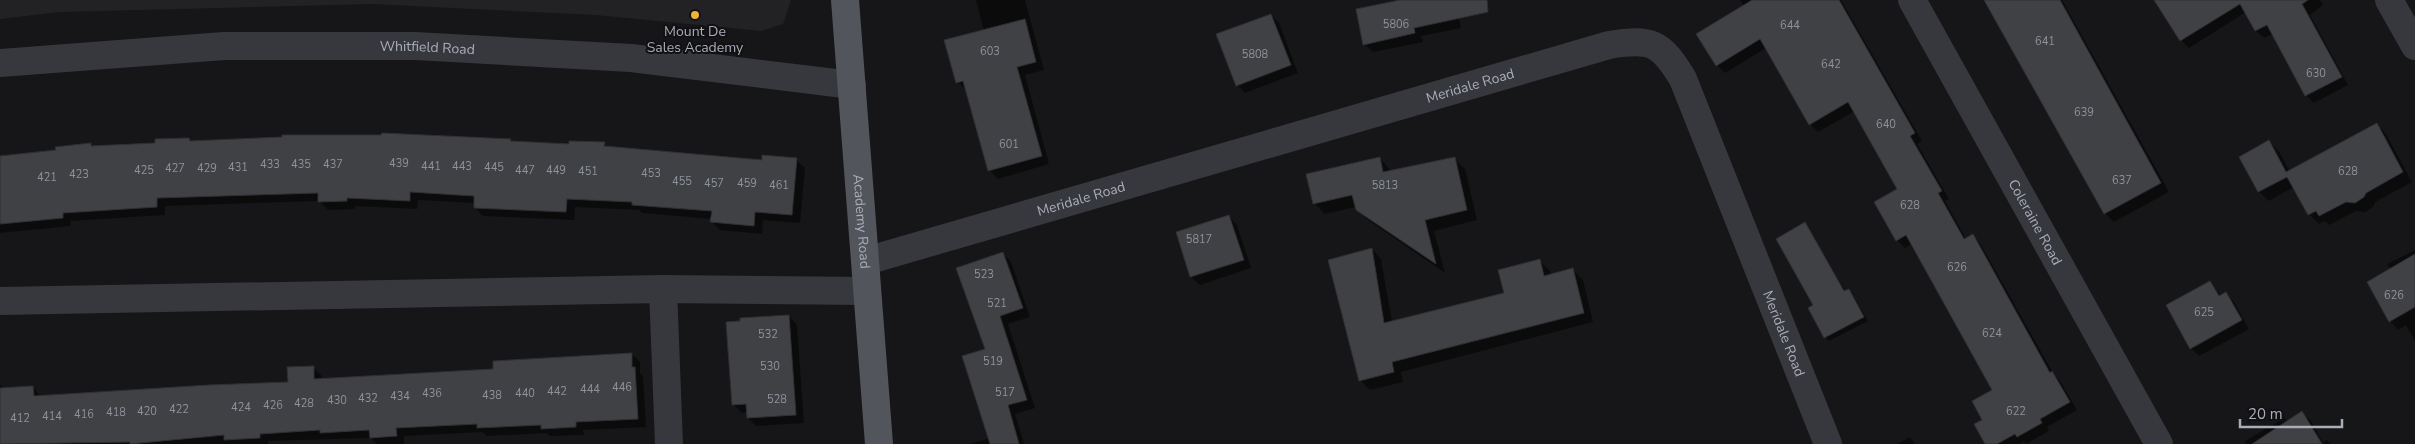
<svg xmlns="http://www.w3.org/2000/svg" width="2415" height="444" font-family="'Nunito Sans',sans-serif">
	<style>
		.built { fill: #222225 }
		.shadow { fill: #0007 }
		.building { fill: #404145; stroke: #303034 }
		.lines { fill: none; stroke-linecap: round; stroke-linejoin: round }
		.minor { stroke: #37383d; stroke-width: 28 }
		.major { stroke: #53555c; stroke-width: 28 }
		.poi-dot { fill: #f2b134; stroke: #111113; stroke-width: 2 }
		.labels { text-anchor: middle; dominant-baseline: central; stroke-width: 4; stroke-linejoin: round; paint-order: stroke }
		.number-label { font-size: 11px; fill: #8e929b }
		.poi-label { font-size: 14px; fill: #a8adb8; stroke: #111113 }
		.street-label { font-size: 14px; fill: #a8adb8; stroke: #111113 }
	</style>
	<rect width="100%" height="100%" fill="#161618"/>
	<path class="built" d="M0 0H791L783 24 761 31 596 15 372 4 60 12 0 19Z"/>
	<g class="shadow">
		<path d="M976 0H1025L1044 70 1025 75 1049 164 998 179 989 170 967 90 957 82 984 31Z"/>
		<path d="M1398 0H1455L1461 28 1421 36 1423 42 1373 52 1364 44Z"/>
		<path d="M1740 0H1841L1922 141 1917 144 1949 199 1945 201 1966 239 1972 235 1980 243 2053 373 2060 381 2077 410 2047 427 2049 431 2026 444 2024 441 2019 444H1998L1974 402 1994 391 1912 244 1905 248 1897 240 1899 189 1855 111 1818 132 1810 124 1766 48 1725 73 1717 65 1744 6Z"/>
		<path d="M1985 0H2062L2169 192 2114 222 2106 214Z"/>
		<path d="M2158 0H2320L2323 5 2310 15 2348 85 2314 103 2306 95 2273 34 2264 38 2256 31 2246 12 2189 48 2181 40Z"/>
		<path d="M1271 15 1279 23 1298 73 1245 93 1237 85Z"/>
		<path d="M2377 124 2386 134 2412 182 2375 202 2373 207 2365 212 2356 211 2329 225 2325 221 2319 224 2309 214 2294 187 2269 201 2259 192 2241 157 2269 142 2279 151 2290 172Z"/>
		<path d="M189 139 191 142 510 140 513 143 570 145 604 144 609 148 763 161 796 160 805 168 800 223 763 220 762 234 720 230 712 222V219L642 213 639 210 575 207 574 220 483 216 475 208V203L418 200 417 209 355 206V209L328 210 319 201 165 206V215L70 221 71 226 0 233V157L58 151 90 145 92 147 156 144Z"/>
		<path d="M1380 158 1391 171 1454 158 1465 169 1477 220 1434 231 1445 273 1368 220 1356 207 1325 214 1314 203Z"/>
		<path d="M1229 217 1237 225 1251 268 1200 285 1191 277 1177 233Z"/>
		<path d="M1804 224 1846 292 1849 290 1853 295 1868 321 1829 341 1825 337Z"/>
		<path d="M1372 249 1381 259 1392 322 1506 294 1540 261 1550 271 1551 275 1573 270 1583 280 1593 322 1401 372 1403 382 1370 390 1361 381Z"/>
		<path d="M2415 250V341L2406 325 2398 330 2390 321 2391 270 2387 264Z"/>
		<path d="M1003 253 1011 262 1030 317 1008 324 1035 408 1015 414 1024 444H970L990 438Z"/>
		<path d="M2209 282 2221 296 2226 294 2234 302 2249 329 2199 356 2191 348Z"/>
		<path d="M789 316 797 325 804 423 756 426 748 418 747 412 742 413 733 404Z"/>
		<path d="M632 354 640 362V373L643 377 646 427 583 430 584 435 550 436 547 433 487 436 483 432 404 436V444H377L371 438 268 441V444H0V385L6 389 33 387 41 397 289 384 313 367 321 375 322 380 495 370Z"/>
		<path d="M2302 413 2311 421 2323 443 2327 440 2330 444H2246L2245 441 2284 418 2288 422Z"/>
		<path d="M1910 437 1915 444H1897Z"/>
	</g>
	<g class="building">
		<path d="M1400 0H1487L1488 12 1414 28 1415 33 1363 45 1356 9Z"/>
		<path d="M1752 0H1839L1915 133 1910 136 1942 191 1938 193 1964 239 1973 234 2050 373 2052 371 2070 402 2040 419 2042 423 2017 437 2015 434 1997 444H1985L1974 424 1982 420 1972 401 1992 390 1906 235 1896 241 1874 202 1897 189 1848 102 1809 125 1760 39 1716 66 1696 34Z"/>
		<path d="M1984 0H2060L2161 183 2104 214Z"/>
		<path d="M2154 0H2308L2302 4 2342 77 2305 96 2267 25 2255 31 2240 4 2180 41Z"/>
		<path d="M1271 14 1291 65 1236 86 1216 34Z"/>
		<path d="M1025 19 1036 62 1017 67 1042 156 988 171 963 81 956 83 944 40Z"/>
		<path d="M2377 123 2403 172 2366 193 2364 197 2355 203 2346 202 2319 216 2316 211 2308 215 2287 177 2258 192 2239 157 2269 140 2286 172Z"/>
		<path d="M382 133 511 139 510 141 569 144V141L605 142 604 146 762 160V155L797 158 792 215 755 212 754 226 710 222 712 211 632 205V202L567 199 566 212 474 208V196L410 192V201L347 198V201L318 202V193L157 198V207L63 213V218L0 224V156L56 150 55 147 91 143V146L155 143V139L189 138 190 141 282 137V135H381Z"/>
		<path d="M1380 157 1383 172 1455 157 1467 210 1425 220 1436 264 1356 210 1352 195 1313 204 1306 174Z"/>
		<path d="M1229 215 1244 260 1190 277 1176 232Z"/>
		<path d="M1805 222 1844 291 1849 289 1864 317 1824 338 1808 308 1813 305 1776 239Z"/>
		<path d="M1372 248 1384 323 1504 293 1498 270 1540 259 1544 276 1573 268 1584 313 1392 362 1394 372 1359 381 1328 260Z"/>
		<path d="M1003 252 1023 308 1000 316 1027 400 1008 405 1019 444H990L962 356 985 349 956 268Z"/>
		<path d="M2415 254V307L2389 322 2367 282Z"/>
		<path d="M2210 281 2219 296 2226 292 2242 320 2190 349 2166 305Z"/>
		<path d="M789 315 796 415 747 418 746 404 732 405 726 322 740 321V318Z"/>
		<path d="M632 353V367H635L638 419 576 422V427L541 429V425L477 428V424L396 428 397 436 370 438 369 430 320 433V430L260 434V438L224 440V435L130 444V442L0 444V388L33 386 34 396 209 385 288 382 287 367 314 366V379L493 369V361Z"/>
		<path d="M2302 411 2322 444H2252Z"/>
	</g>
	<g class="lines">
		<g class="minor">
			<path id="s1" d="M1912 0 2159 444"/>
			<path d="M2389 0 2415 46"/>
			<path id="s2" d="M0 63 224 46H415L631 58 852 85"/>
			<path id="s3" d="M866 261 1609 45C1651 38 1661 42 1683 79L1828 444"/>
			<path d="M663 289 669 444"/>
			<path d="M0 301 663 289 867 291"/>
		</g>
		<path class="major" id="s4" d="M845 0 879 444"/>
	</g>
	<circle class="poi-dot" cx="695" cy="15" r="5"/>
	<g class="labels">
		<g class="number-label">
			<text x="1396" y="24">5806</text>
			<text x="1790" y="25">644</text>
			<text x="2045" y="41">641</text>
			<text x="990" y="51">603</text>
			<text x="1255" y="54">5808</text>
			<text x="1831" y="64">642</text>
			<text x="2316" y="73">630</text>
			<text x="2084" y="112">639</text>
			<text x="1886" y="124">640</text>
			<text x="1009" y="144">601</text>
			<text x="399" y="163">439</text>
			<text x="270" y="164">433</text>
			<text x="301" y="164">435</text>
			<text x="333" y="164">437</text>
			<text x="431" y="166">441</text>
			<text x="462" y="166">443</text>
			<text x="238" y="167">431</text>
			<text x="494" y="167">445</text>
			<text x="175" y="168">427</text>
			<text x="207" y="168">429</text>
			<text x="144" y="170">425</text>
			<text x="525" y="170">447</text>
			<text x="556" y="170">449</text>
			<text x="588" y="171">451</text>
			<text x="2348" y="171">628</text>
			<text x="651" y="173">453</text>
			<text x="79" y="174">423</text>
			<text x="47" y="177">421</text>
			<text x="2122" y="180">637</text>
			<text x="682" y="181">455</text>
			<text x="714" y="183">457</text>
			<text x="747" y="183">459</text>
			<text x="779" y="185">461</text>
			<text x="1385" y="185">5813</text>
			<text x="1910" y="205">628</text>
			<text x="1199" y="239">5817</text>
			<text x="1957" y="267">626</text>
			<text x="984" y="274">523</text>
			<text x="2394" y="295">626</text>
			<text x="997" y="303">521</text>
			<text x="2204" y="312">625</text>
			<text x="1992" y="333">624</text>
			<text x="768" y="334">532</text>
			<text x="993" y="361">519</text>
			<text x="770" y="366">530</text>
			<text x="622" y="387">446</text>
			<text x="590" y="389">444</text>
			<text x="557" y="391">442</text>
			<text x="1005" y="392">517</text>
			<text x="432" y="393">436</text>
			<text x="525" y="393">440</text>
			<text x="492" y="395">438</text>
			<text x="400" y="396">434</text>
			<text x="368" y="398">432</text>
			<text x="777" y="399">528</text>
			<text x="337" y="400">430</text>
			<text x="304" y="403">428</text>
			<text x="273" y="405">426</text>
			<text x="241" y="407">424</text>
			<text x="179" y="409">422</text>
			<text x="147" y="411">420</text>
			<text x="2016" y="411">622</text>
			<text x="116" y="412">418</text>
			<text x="84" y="414">416</text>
			<text x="52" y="416">414</text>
			<text x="20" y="418">412</text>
		</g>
		<g class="poi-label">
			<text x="695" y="31">Mount De<tspan x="695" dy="16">Sales Academy</tspan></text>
		</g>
		<g class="street-label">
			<text stroke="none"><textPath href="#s2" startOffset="428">Whitfield Road</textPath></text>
			<text stroke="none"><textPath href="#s3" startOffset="629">Meridale Road</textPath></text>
			<text stroke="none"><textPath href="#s3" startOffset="224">Meridale Road</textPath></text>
			<text stroke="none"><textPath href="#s4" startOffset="222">Academy Road</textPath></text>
			<text stroke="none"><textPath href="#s1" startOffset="254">Coleraine Road</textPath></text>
			<text stroke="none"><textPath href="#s3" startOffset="1138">Meridale Road</textPath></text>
		</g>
	</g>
	<path d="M2240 419v8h102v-8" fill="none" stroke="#a8adb8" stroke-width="2.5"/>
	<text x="2248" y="419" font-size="15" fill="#a8adb8" stroke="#111113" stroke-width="4" paint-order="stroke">20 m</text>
</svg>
